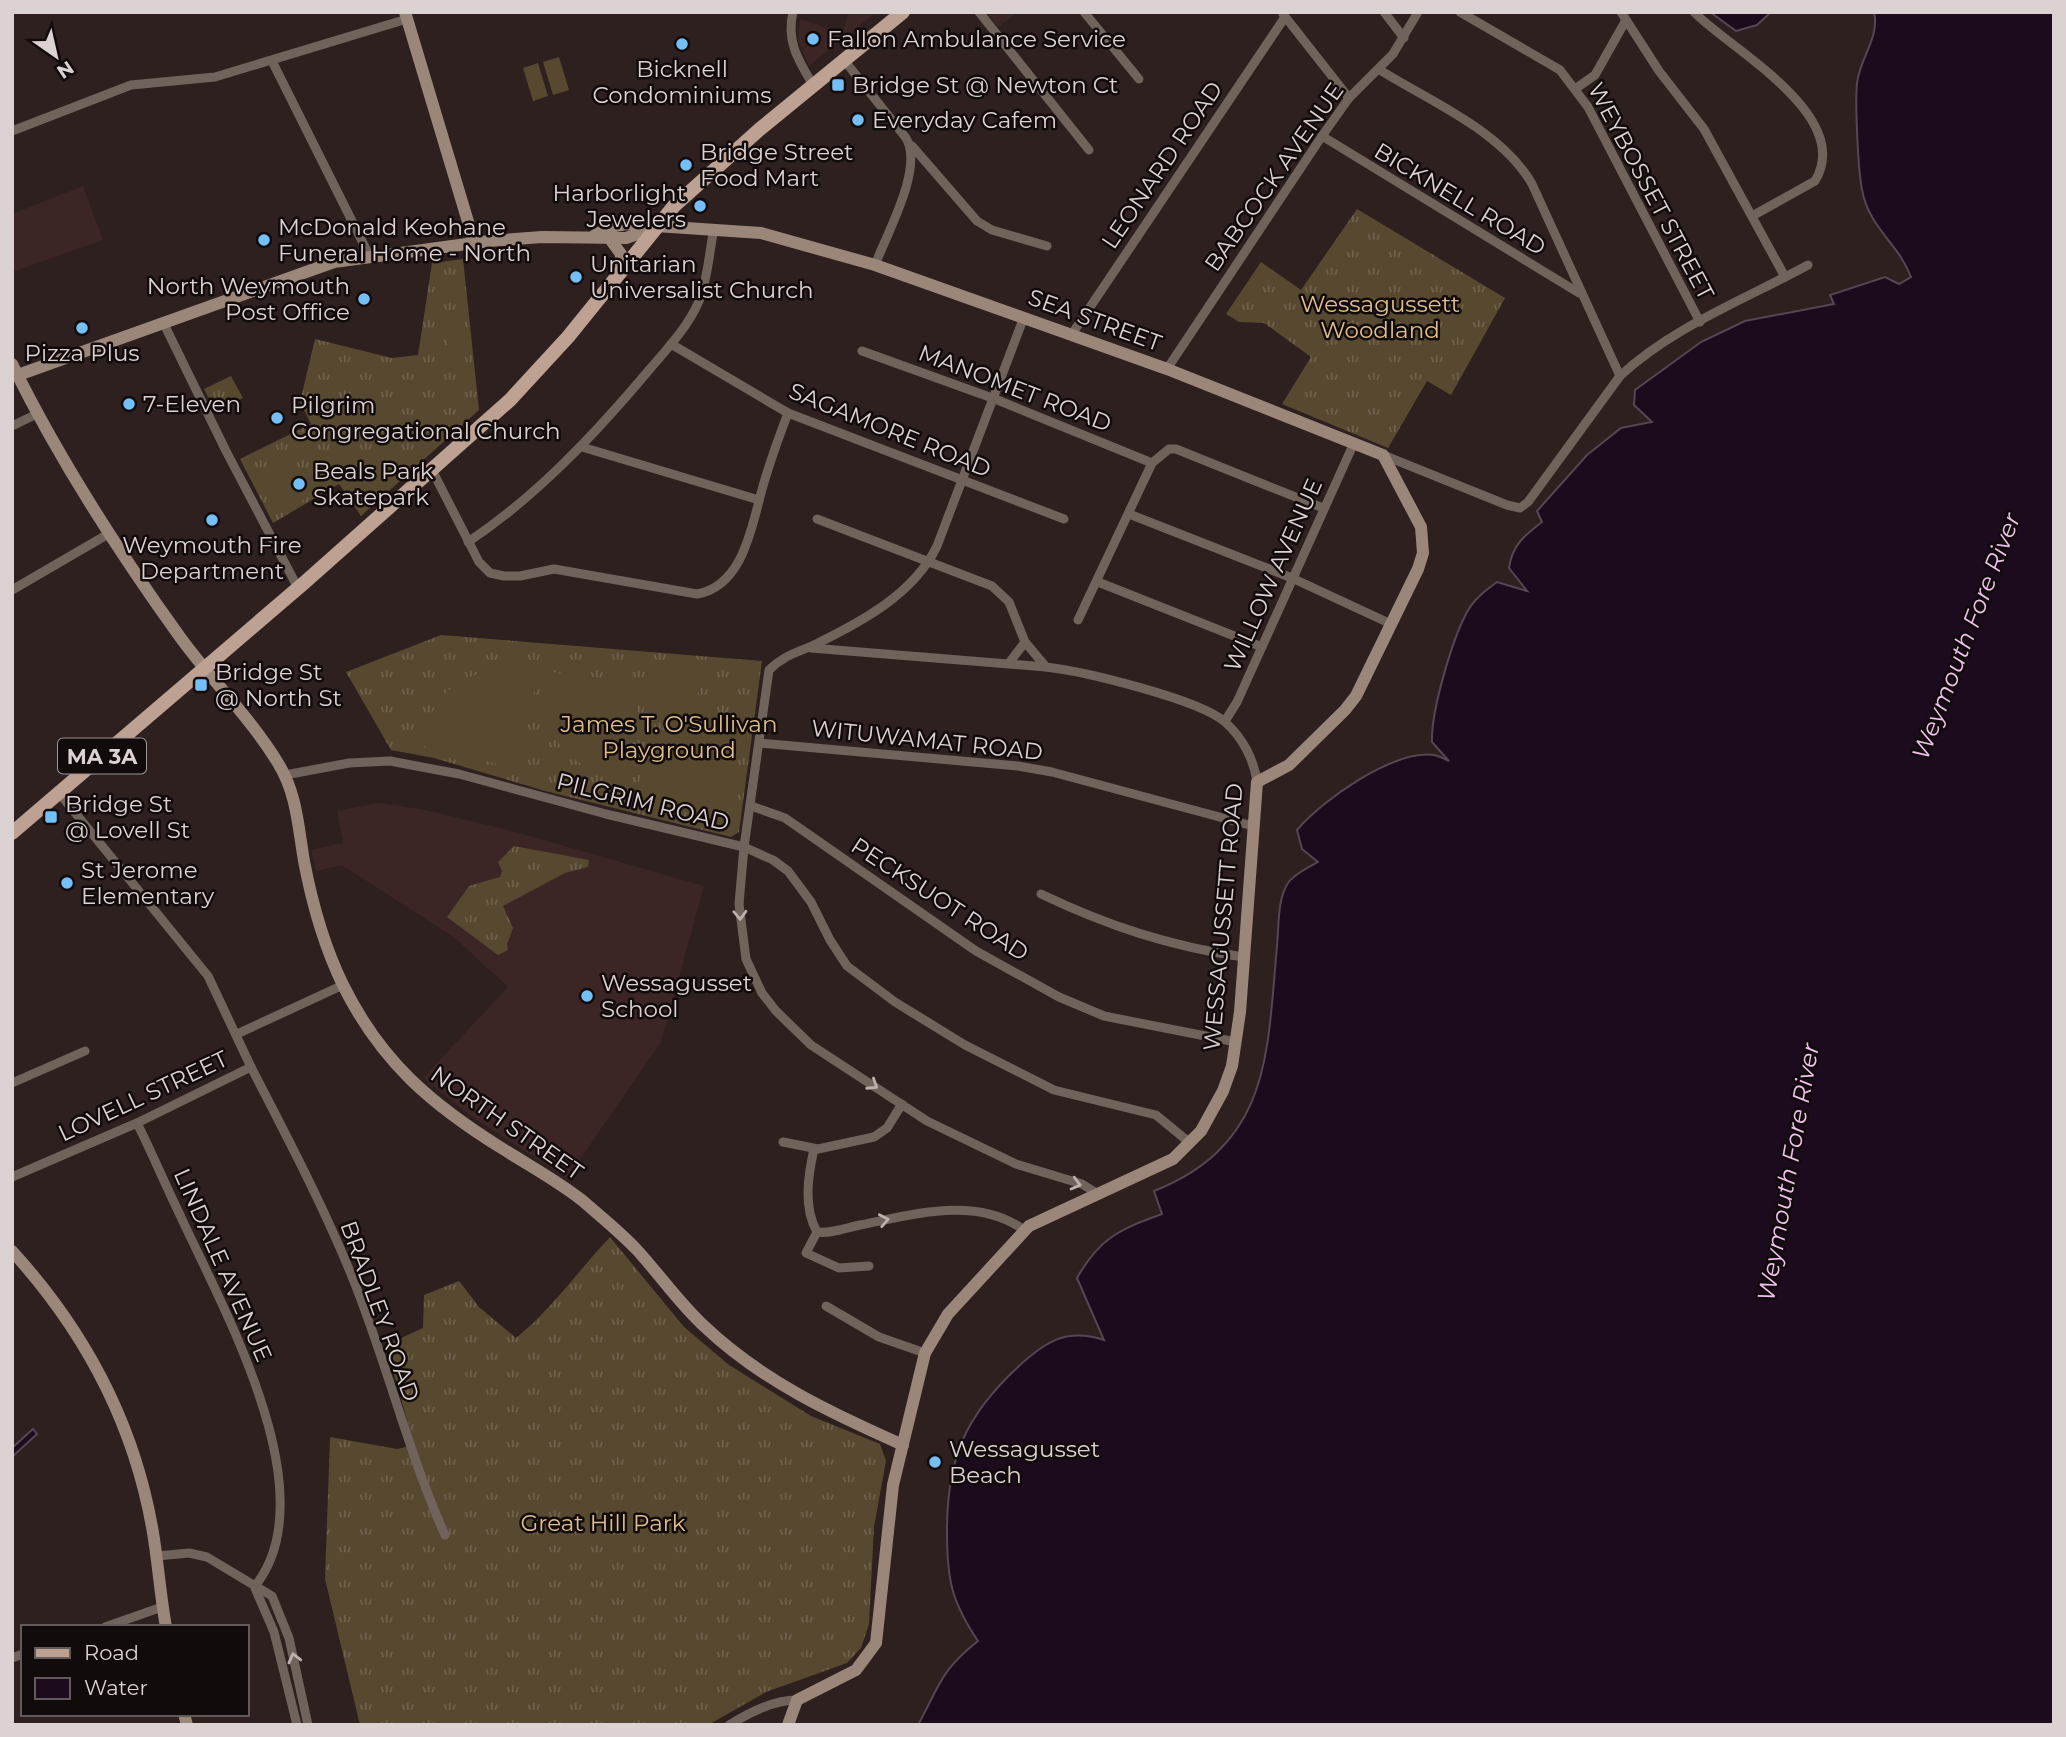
<svg xmlns="http://www.w3.org/2000/svg" width="2066" height="1737" font-family="Montserrat,sans-serif">
	<style>
		.built { fill: #3b2625 }
		.grass { fill: url(#grass-tufts) }
		.pitch { fill: #574830 }
		.water { fill: #1c0a1d; stroke: #564653; stroke-width: 2 }
		.lines { fill: none; stroke-linecap: round; stroke-linejoin: round }
		.street { stroke: #70635b; stroke-width: 9 }
		.secondary { stroke: #9b867a; stroke-width: 12 }
		.primary { stroke: #bda192; stroke-width: 14 }
		.oneway { stroke: #bcb1ae }
		.poi-dot { fill: #74c0f6; stroke: #120b0b; stroke-width: 2.5 }
		.labels { text-anchor: middle; dominant-baseline: central; stroke-width: 5; stroke-linejoin: round; paint-order: stroke }
		.shield { fill: #120b0b; stroke: #9f9696; stroke-width: 2 }
		.shield-label { font-size: 21px; font-weight: bold; fill: #dcd2d1 }
		.poi-label { font-size: 23px; fill: #dcd2d1; stroke: #120b0b; text-anchor: start }
		.street-label { font-size: 23px; fill: #dcd2d1; stroke: #120b0b }
		.park-label { font-size: 23px; fill: #debf8b; stroke: #120b0b }
		.water-label { font-size: 24px; font-style: italic; fill: #efc3ef; stroke: #120b0b }
	</style>
	<defs>
		<pattern id="grass-tufts" width="24" height="20" patternUnits="userSpaceOnUse" patternTransform="scale(1.75)"><rect width="24" height="20" fill="#574830"/><path d="M3 7l-1-3M5 7V3M7 7l1-3M15 17l-1-3M17 17v-4M19 17l1-3" fill="none" stroke="#6f624d"/></pattern>
	</defs>
	<rect width="100%" height="100%" fill="#2e201f"/>
	<g class="built">
		<path d="M849 12H876L809 66 798 41 800 19 842 33Z"/>
		<path d="M986 12H1018L998 27Z"/>
		<path d="M83 186 103 240 12 272V214Z"/>
		<path d="M378 803 421 809 516 832 704 886 661 1042 567 1178 474 1118 423 1078 508 987 455 938 342 865 316 871 311 850 343 843 337 811Z"/>
	</g>
	<g class="grass">
		<path d="M1357 209 1505 298 1451 395 1427 381 1388 448 1282 404 1311 357 1264 323 1239 322 1226 314 1261 262 1301 290Z"/>
		<path d="M463 259 479 410 361 516 339 484 273 523 240 459 311 424 300 402 315 339 392 358 418 355 432 263Z"/>
		<path d="M231 376 243 398 216 412 204 389Z"/>
		<path d="M441 635 762 661 739 832 731 837 545 791 434 758 391 750 346 672Z"/>
		<path d="M514 846 589 860 588 867 565 873 503 906 513 928 507 944 508 950 498 955 447 917 469 886 500 877 502 871 498 862Z"/>
		<path d="M610 1237 684 1327 729 1365 811 1416 880 1444 886 1461 874 1527 869 1624 861 1648 847 1663 766 1692 708 1725H360L325 1579 330 1437 397 1449 414 1445 386 1345 423 1328 424 1295 459 1281 479 1307 516 1338C552 1309 578 1271 610 1237Z"/>
	</g>
	<g class="pitch">
		<path d="M559 57 569 90 553 95 543 62Z"/>
		<path d="M538 63 548 96 533 101 523 68Z"/>
		<path d="M458 328 462 331 464 353 453 357 449 354 446 332Z"/>
		<path d="M350 455 370 464 384 486 366 503 356 502 340 477 290 508 284 510 276 507 268 482 272 474 308 470 337 457Z"/>
		<path d="M648 665 700 670 695 721 643 716Z"/>
		<path d="M495 669H523L539 675 515 761 507 766 419 745C432 701 449 680 495 669Z"/>
		<path d="M545 671 636 683 641 691 625 780C568 770 533 730 545 671Z"/>
		<path d="M706 724 748 729 723 812 716 817 634 797C644 758 667 733 706 724Z"/>
	</g>
	<g class="water">
		<path d="M1710 12H1771L1757 25 1736 31Z"/>
		<path d="M1874 12H2054V1725H918C940 1685 940 1671 978 1641 951 1601 947 1579 947 1531 947 1458 965 1416 1019 1366 1046 1341 1067 1328 1104 1340L1077 1278C1100 1237 1121 1229 1162 1214L1154 1191C1271 1144 1267 1055 1277 946 1279 927 1277 900 1288 883 1294 874 1309 867 1318 862L1302 849 1297 830C1322 800 1393 750 1434 755 1439 756 1445 759 1449 761L1432 742C1431 711 1452 640 1467 612 1474 599 1485 591 1497 582L1527 591 1509 568C1512 545 1525 535 1542 522L1537 511 1587 455 1621 428 1652 422 1634 405 1635 390 1701 342 1745 321 1834 304 1830 295 1885 277 1899 284 1911 277C1898 242 1870 230 1862 190 1858 169 1855 104 1857 83 1860 58 1880 37 1874 12Z"/>
		<path d="M33 1429 37 1434 12 1457V1448Z"/>
	</g>
	<g class="lines">
		<g class="street">
			<path d="M793 12C786 41 798 60 813 85"/>
			<path d="M979 12 1089 150"/>
			<path d="M1084 12 1139 79"/>
			<path d="M1384 12 1404 38"/>
			<path d="M1460 12 1560 70 1588 107 1700 322"/>
			<path d="M1621 12 1659 71 1704 129 1785 277"/>
			<path d="M1694 12C1728 48 1855 115 1815 181L1754 215"/>
			<path d="M1283 14 1349 98"/>
			<path d="M844 60 906 138C924 168 887 233 875 265"/>
			<path d="M272 61 369 255"/>
			<path d="M1380 70C1431 102 1502 131 1532 184L1620 376"/>
			<path d="M1575 89 1595 75 1626 20"/>
			<path d="M12 131 131 85 215 77 407 19"/>
			<path d="M1322 136 1579 293"/>
			<path d="M912 146 977 221 992 230 1047 246"/>
			<path d="M1024 317 937 546C914 594 861 622 816 644 797 653 784 655 769 670L744 847 739 904 746 959 762 993 776 1011 811 1045 927 1121 1016 1164 1082 1184 1098 1194"/>
			<path d="M163 322 226 451 298 588"/>
			<path d="M1072 334 1285 17"/>
			<path d="M671 344 788 413 1064 519"/>
			<path d="M862 351 995 399 1152 463"/>
			<path d="M1167 369 1322 136 1349 98 1393 54 1418 12"/>
			<path d="M12 426 39 413"/>
			<path d="M582 447 759 500"/>
			<path d="M1383 455 1507 505 1520 508 1528 502 1620 376C1672 327 1746 299 1808 265"/>
			<path d="M432 470 479 562 490 573 504 576H520L554 569 697 594C739 587 750 536 759 501 766 472 777 442 788 413"/>
			<path d="M1129 514 1292 578 1391 624"/>
			<path d="M817 519 992 586 1009 602 1025 642 1046 667C1082 671 1199 699 1225 722 1242 737 1254 759 1257 782"/>
			<path d="M468 542C537 496 596 433 649 370 667 349 688 327 699 301 708 279 709 252 714 229"/>
			<path d="M1098 582 1262 647"/>
			<path d="M12 590 110 533"/>
			<path d="M1078 620 1152 463 1169 449H1176L1323 508"/>
			<path d="M811 648 1046 667"/>
			<path d="M1009 663 1025 642"/>
			<path d="M1225 721 1237 702 1354 443"/>
			<path d="M759 743 1018 766 1052 772 1253 826"/>
			<path d="M285 775 349 763 390 761 459 774 606 814 744 847 773 860 788 871 811 902 830 940 847 966 895 1002 965 1045 1054 1090 1156 1115 1190 1143"/>
			<path d="M751 806 785 818 976 951 1059 997 1104 1016 1236 1042"/>
			<path d="M1041 894C1108 926 1169 946 1243 957"/>
			<path d="M237 1034 343 985"/>
			<path d="M251 1067C286 1135 322 1203 351 1274 386 1359 407 1450 445 1535"/>
			<path d="M12 1083 85 1051"/>
			<path d="M137 1123C152 1153 165 1184 180 1215 221 1305 329 1494 255 1586"/>
			<path d="M783 1142 818 1149 874 1137 887 1128 902 1104"/>
			<path d="M814 1149C808 1176 803 1207 817 1232"/>
			<path d="M12 1177 137 1123 251 1067 208 976 59 793"/>
			<path d="M817 1232C830 1234 846 1228 860 1225 912 1215 976 1195 1024 1230"/>
			<path d="M817 1232 806 1253 839 1268 869 1266"/>
			<path d="M826 1306 879 1337 925 1353"/>
			<path d="M157 1556 189 1553 207 1557 272 1596 289 1638 308 1725"/>
			<path d="M255 1588 274 1632 297 1725"/>
			<path d="M105 1627 162 1607"/>
			<path d="M12 1658 23 1654"/>
			<path d="M729 1725C749 1713 773 1700 797 1700"/>
		</g>
		<g class="secondary">
			<path d="M405 12 475 245"/>
			<path d="M594 236 609 227 626 224 761 233 875 265 1167 369 1383 455 1421 527 1423 553 1418 569 1356 696 1345 710 1289 765 1257 782 1240 1012 1232 1066 1223 1091 1201 1131 1173 1159 1029 1226 948 1314 925 1353 893 1485 876 1643 856 1670 797 1700 788 1725"/>
			<path d="M610 239 621 254V272"/>
			<path d="M12 364C59 459 118 551 180 637 211 680 250 717 278 763 297 794 298 826 304 861 312 903 324 946 343 985 381 1062 432 1105 503 1149 530 1166 558 1181 583 1201 601 1217 620 1232 637 1250 660 1275 679 1303 704 1326 762 1381 831 1413 903 1445"/>
			<path d="M18 375 334 262 489 241 542 237 626 238 652 229"/>
			<path d="M12 1251C84 1330 133 1421 152 1527 158 1560 160 1594 166 1627"/>
			<path d="M184 1714 187 1725"/>
		</g>
		<path class="primary" d="M12 833 304 583 510 400 568 337 674 206 760 129 903 12"/>
	</g>
	<defs><path id="oneway-chevron" d="M-2-3.5L2.5 0L-2 3.5" fill="none" stroke-width="1.6" stroke-linecap="round" stroke-linejoin="round" transform="scale(1.75)"/></defs>
	<g class="oneway">
		<use href="#oneway-chevron" transform="translate(740 915) rotate(88)"/>
		<use href="#oneway-chevron" transform="translate(873 1085) rotate(33)"/>
		<use href="#oneway-chevron" transform="translate(1076 1184) rotate(15)"/>
		<use href="#oneway-chevron" transform="translate(884 1220) rotate(-11)"/>
		<use href="#oneway-chevron" transform="translate(294 1658) rotate(-104)"/>
	</g>
	<g class="poi-dot">
		<circle cx="813" cy="39" r="7"/>
		<circle cx="682" cy="44" r="7"/>
		<rect x="831" y="78" width="14" height="14" rx="3.5"/>
		<circle cx="858" cy="120" r="7"/>
		<circle cx="686" cy="165" r="7"/>
		<circle cx="700" cy="206" r="7"/>
		<circle cx="264" cy="240" r="7"/>
		<circle cx="576" cy="277" r="7"/>
		<circle cx="364" cy="299" r="7"/>
		<circle cx="82" cy="328" r="7"/>
		<circle cx="129" cy="404" r="7"/>
		<circle cx="277" cy="418" r="7"/>
		<circle cx="299" cy="484" r="7"/>
		<circle cx="212" cy="520" r="7"/>
		<rect x="194" y="678" width="14" height="14" rx="3.5"/>
		<rect x="44" y="810" width="14" height="14" rx="3.5"/>
		<circle cx="67" cy="883" r="7"/>
		<circle cx="587" cy="996" r="7"/>
		<circle cx="935" cy="1462" r="7"/>
	</g>
	<g class="labels">
		<rect class="shield" x="58" y="738.5" width="88" height="35" rx="5"/>
		<g class="shield-label">
			<text x="102" y="756">MA 3A</text>
		</g>
		<g class="poi-label">
			<text x="827" y="39">Fallon Ambulance Service</text>
			<text x="682" y="69" text-anchor="middle">Bicknell<tspan x="682" dy="26">Condominiums</tspan></text>
			<text x="852" y="85">Bridge St @ Newton Ct</text>
			<text x="872" y="120">Everyday Cafem</text>
			<text x="700" y="152">Bridge Street<tspan x="700" dy="26">Food Mart</tspan></text>
			<text x="686" y="193" text-anchor="end">Harborlight<tspan x="686" dy="26">Jewelers</tspan></text>
			<text x="278" y="227">McDonald Keohane<tspan x="278" dy="26">Funeral Home - North</tspan></text>
			<text x="590" y="264">Unitarian<tspan x="590" dy="26">Universalist Church</tspan></text>
			<text x="350" y="286" text-anchor="end">North Weymouth<tspan x="350" dy="26">Post Office</tspan></text>
			<text x="82" y="353" text-anchor="middle">Pizza Plus</text>
			<text x="143" y="404">7-Eleven</text>
			<text x="291" y="405">Pilgrim<tspan x="291" dy="26">Congregational Church</tspan></text>
			<text x="313" y="471">Beals Park<tspan x="313" dy="26">Skatepark</tspan></text>
			<text x="212" y="545" text-anchor="middle">Weymouth Fire<tspan x="212" dy="26">Department</tspan></text>
			<text x="215" y="672">Bridge St<tspan x="215" dy="26">@ North St</tspan></text>
			<text x="65" y="804">Bridge St<tspan x="65" dy="26">@ Lovell St</tspan></text>
			<text x="81" y="870">St Jerome<tspan x="81" dy="26">Elementary</tspan></text>
			<text x="601" y="983">Wessagusset<tspan x="601" dy="26">School</tspan></text>
			<text x="949" y="1449">Wessagusset<tspan x="949" dy="26">Beach</tspan></text>
		</g>
		<g class="street-label">
			<text transform="translate(1162 165) rotate(-56)">LEONARD ROAD</text>
			<text transform="translate(1274 177) rotate(-55)">BABCOCK AVENUE</text>
			<text transform="translate(1651 191) rotate(62)">WEYBOSSET STREET</text>
			<text transform="translate(1460 199) rotate(31)">BICKNELL ROAD</text>
			<text transform="translate(1095 320) rotate(20)">SEA STREET</text>
			<text transform="translate(1015 388) rotate(21)">MANOMET ROAD</text>
			<text transform="translate(890 430) rotate(22)">SAGAMORE ROAD</text>
			<text transform="translate(1273 575) rotate(-66)">WILLOW AVENUE</text>
			<text transform="translate(927 740) rotate(6)">WITUWAMAT ROAD</text>
			<text transform="translate(643 802) rotate(14)">PILGRIM ROAD</text>
			<text transform="translate(940 899) rotate(33)">PECKSUOT ROAD</text>
			<text transform="translate(1223 917) rotate(-85)">WESSAGUSSETT ROAD</text>
			<text transform="translate(143 1096) rotate(-25)">LOVELL STREET</text>
			<text transform="translate(507 1123) rotate(35)">NORTH STREET</text>
			<text transform="translate(223 1265) rotate(66)">LINDALE AVENUE</text>
			<text transform="translate(380 1311) rotate(70)">BRADLEY ROAD</text>
		</g>
		<g class="park-label">
			<text x="1380" y="304">Wessagussett<tspan x="1380" dy="26">Woodland</tspan></text>
			<text x="669" y="724">James T. O'Sullivan<tspan x="669" dy="26">Playground</tspan></text>
			<text x="603" y="1523">Great Hill Park</text>
		</g>
		<g class="water-label">
			<text transform="translate(1966 636) rotate(-69)">Weymouth Fore River</text>
			<text transform="translate(1788 1172) rotate(-80)">Weymouth Fore River</text>
		</g>
	</g>
	<rect width="2066" height="1737" fill="none" stroke="#dcd2d1" stroke-width="28"/>
	<rect x="21" y="1625" width="228" height="91" fill="#120b0b" stroke="#635b5a" stroke-width="2"/>
	<rect x="35" y="1648" width="35" height="10" fill="#bda192" stroke="#635b5a" stroke-width="2"/>
	<text x="84" y="1660" font-size="21" fill="#dcd2d1">Road</text>
	<rect x="35" y="1678" width="35" height="21" fill="#1c0a1d" stroke="#635b5a" stroke-width="2"/>
	<text x="84" y="1695" font-size="21" fill="#dcd2d1">Water</text>
	<g transform="translate(56 56) rotate(146)" stroke="#120b0b" stroke-width="5" paint-order="stroke">
	<path d="M0-5L12 26L0 18L-12 26Z" fill="#dcd2d1"/>
	<text y="-10" font-size="19" font-weight="bold" text-anchor="middle" fill="#dcd2d1">N</text>
	</g>
</svg>
